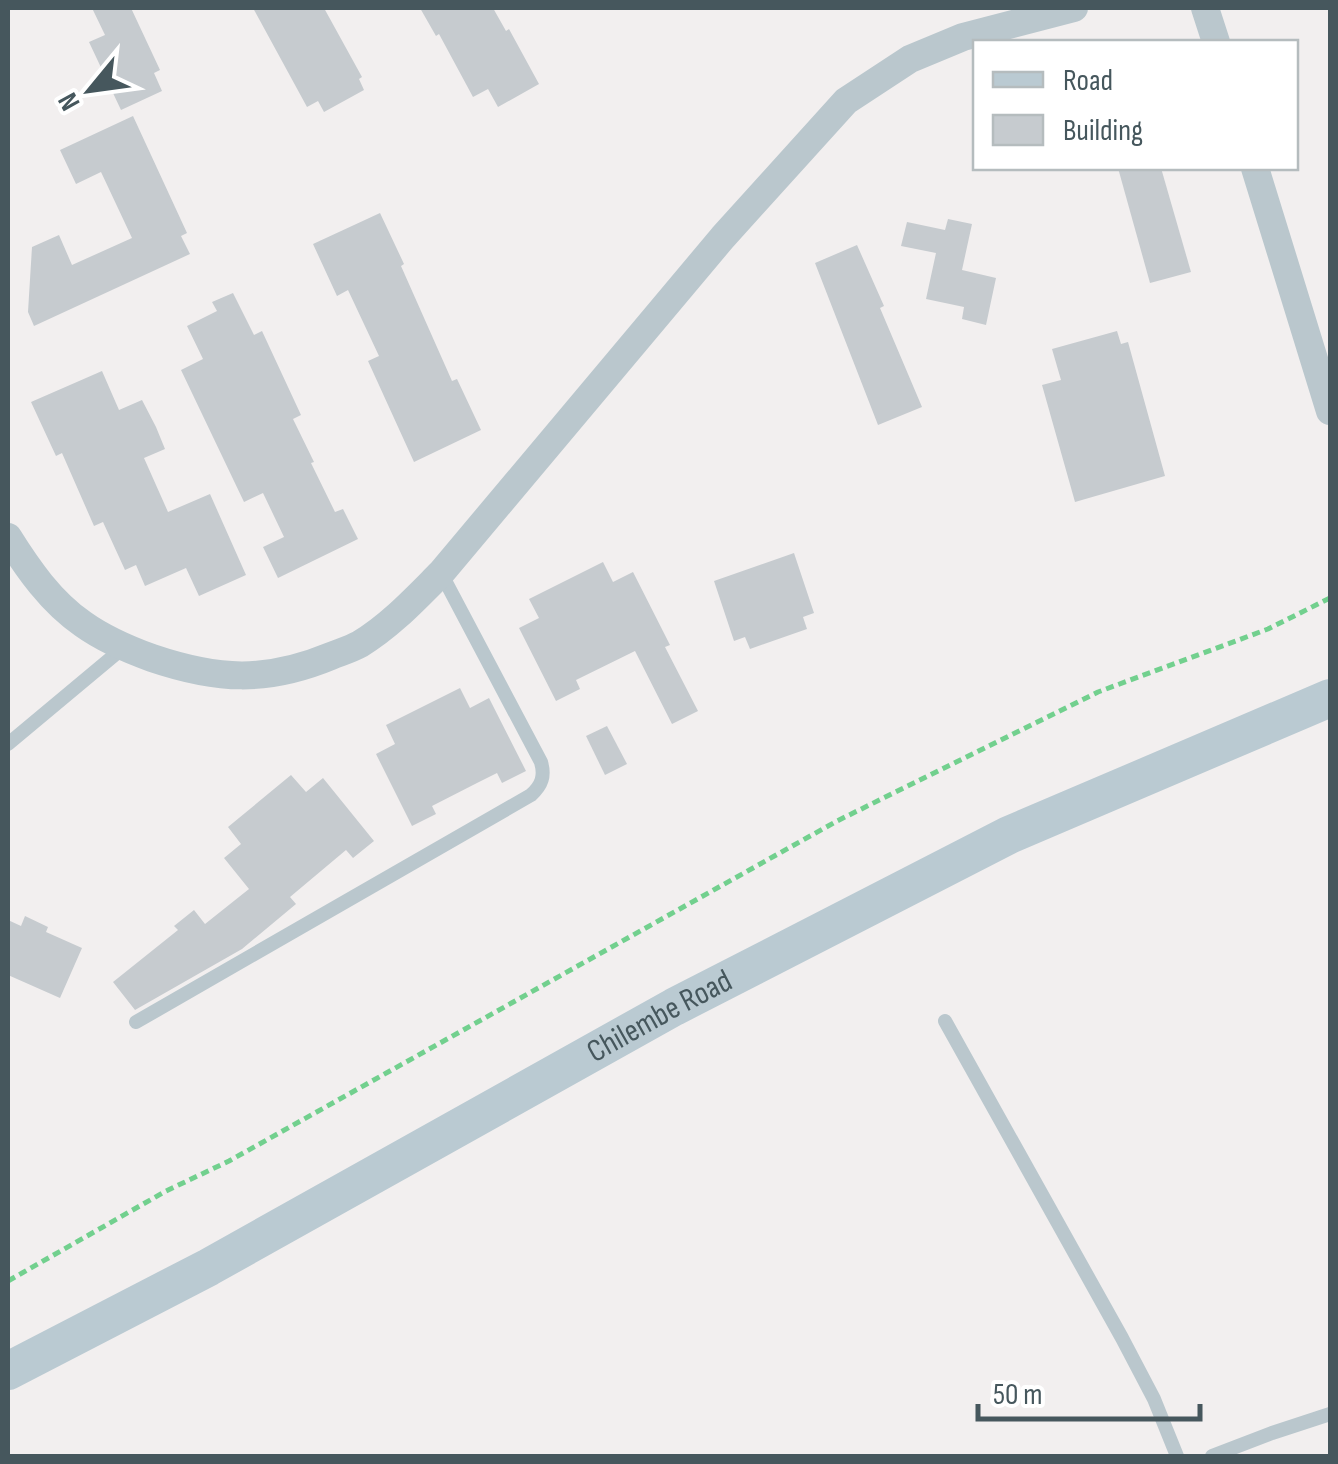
<svg xmlns="http://www.w3.org/2000/svg" width="1338" height="1464" font-family="'Sofia Sans Condensed',sans-serif">
	<style>
		.building { fill: #c6cbcf }
		.lines { fill: none; stroke-linecap: round; stroke-linejoin: round }
		.path { stroke: #72d08e; stroke-width: 5; stroke-dasharray: 8 5; stroke-linecap: butt }
		.service { stroke: #bac7cd; stroke-width: 14 }
		.minor { stroke: #bac7cd; stroke-width: 28 }
		.secondary { stroke: #bacad2; stroke-width: 38 }
		.labels { text-anchor: middle; dominant-baseline: central; stroke-width: 8; stroke-linejoin: round; paint-order: stroke }
		.street-label { font-size: 32px; fill: #46575d; stroke: #fff }
	</style>
	<rect width="100%" height="100%" fill="#f2efef"/>
	<g class="building">
		<path d="M92 8H131L160 70 154 73 162 91 121 110 89 42 105 35Z"/>
		<path d="M253 8H324L362 77 359 79 364 90 324 112 318 101 307 107Z"/>
		<path d="M420 8H493L506 31 509 29 539 84 498 107 488 89 473 97 439 34 436 36Z"/>
		<path d="M133 116 187 233 181 236 190 254 34 326 28 312 32 247 59 235 72 265 132 238 101 172 76 184 60 150Z"/>
		<path d="M1118 168H1161L1191 272 1150 283Z"/>
		<path d="M380 213 404 264 401 266 452 381 457 379 481 430 414 462 368 361 379 356 348 290 337 296 313 244Z"/>
		<path d="M948 219 972 224 962 270 996 278 986 325 962 319 964 307 926 299 936 253 901 246 907 222 945 230Z"/>
		<path d="M857 245 884 306 880 308 922 407 878 425 815 263Z"/>
		<path d="M233 293 254 335 262 331 301 415 293 419 314 462 311 463 335 512 343 509 358 539 278 578 263 547 284 537 263 493 244 502 181 370 203 359 187 326 217 311 212 302Z"/>
		<path d="M1117 331 1121 344 1128 342 1165 476 1075 502 1042 385 1061 380 1052 349Z"/>
		<path d="M102 371 119 410 142 400 156 427 165 449 144 458 168 512 210 494 246 575 199 596 186 568 145 586 136 565 125 570 103 522 94 526 62 453 56 456 31 402Z"/>
		<path d="M794 553 814 613 803 617 807 629 750 649 745 637 734 641 714 581Z"/>
		<path d="M603 562 613 582 633 572 670 645 665 647 698 711 672 724 635 651 576 680 580 689 556 701 519 628 539 618 529 599Z"/>
		<path d="M460 688 470 708 489 698 526 771 502 783 497 773 477 783 432 806 436 814 412 826 376 754 395 744 386 725Z"/>
		<path d="M607 726 627 764 605 775 586 736Z"/>
		<path d="M291 775 306 792 323 778 374 841 353 858 346 850 290 897 296 904 242 949 135 1010 113 982 178 930 174 926 194 910 205 924 249 889 224 858 241 844 228 827Z"/>
		<path d="M25 916 48 927 46 932 82 948 60 998 8 975V920L21 926Z"/>
	</g>
	<g class="lines">
		<path class="path" d="M8 1281 166 1191 229 1161 837 821 1098 692 1268 629 1330 598"/>
		<g class="service">
			<path d="M8 744 123 648"/>
			<path d="M945 1021 1122 1338 1154 1399 1177 1456"/>
			<path d="M136 1022 531 795C542 785 545 776 541 762L441 573"/>
			<path d="M1212 1456 1272 1433 1330 1414"/>
		</g>
		<g class="minor">
			<path d="M1205 8 1216 42"/>
			<path d="M1255 168 1330 411"/>
			<path d="M8 537C28 569 51 602 83 624 104 639 127 649 152 658 217 680 266 683 331 656 341 652 351 649 360 644 391 625 415 599 441 573L723 237 846 101 910 59 963 37 1074 8"/>
		</g>
		<path class="secondary" id="s1" d="M8 1371 209 1267 674 1007 1009 835 1330 698"/>
	</g>
	<g class="labels">
		<g class="street-label">
			<text stroke="none"><textPath href="#s1" startOffset="742">Chilembe Road</textPath></text>
		</g>
	</g>
	<rect width="1338" height="1464" fill="none" stroke="#46575d" stroke-width="20"/>
	<rect x="973" y="40" width="325" height="130" fill="#ffffff" stroke="#b5bcbe" stroke-width="2.5"/>
	<rect x="993" y="72" width="50" height="15" fill="#bacad2" stroke="#b5bcbe" stroke-width="2.5"/>
	<text x="1063" y="90" font-size="30" fill="#46575d">Road</text>
	<rect x="993" y="115" width="50" height="30" fill="#c6cbcf" stroke="#b5bcbe" stroke-width="2.5"/>
	<text x="1063" y="140" font-size="30" fill="#46575d">Building</text>
	<g transform="translate(90 90) rotate(241)" stroke="#ffffff" stroke-width="8" paint-order="stroke">
	<path d="M0-8L18 38L0 25L-18 38Z" fill="#46575d"/>
	<text y="-15" font-size="28" font-weight="bold" text-anchor="middle" fill="#46575d">N</text>
	</g>
	<path d="M978 1404v15h222v-15" fill="none" stroke="#46575d" stroke-width="5"/>
	<text x="993" y="1404" font-size="30" fill="#46575d" stroke="#ffffff" stroke-width="8" paint-order="stroke">50 m</text>
</svg>
